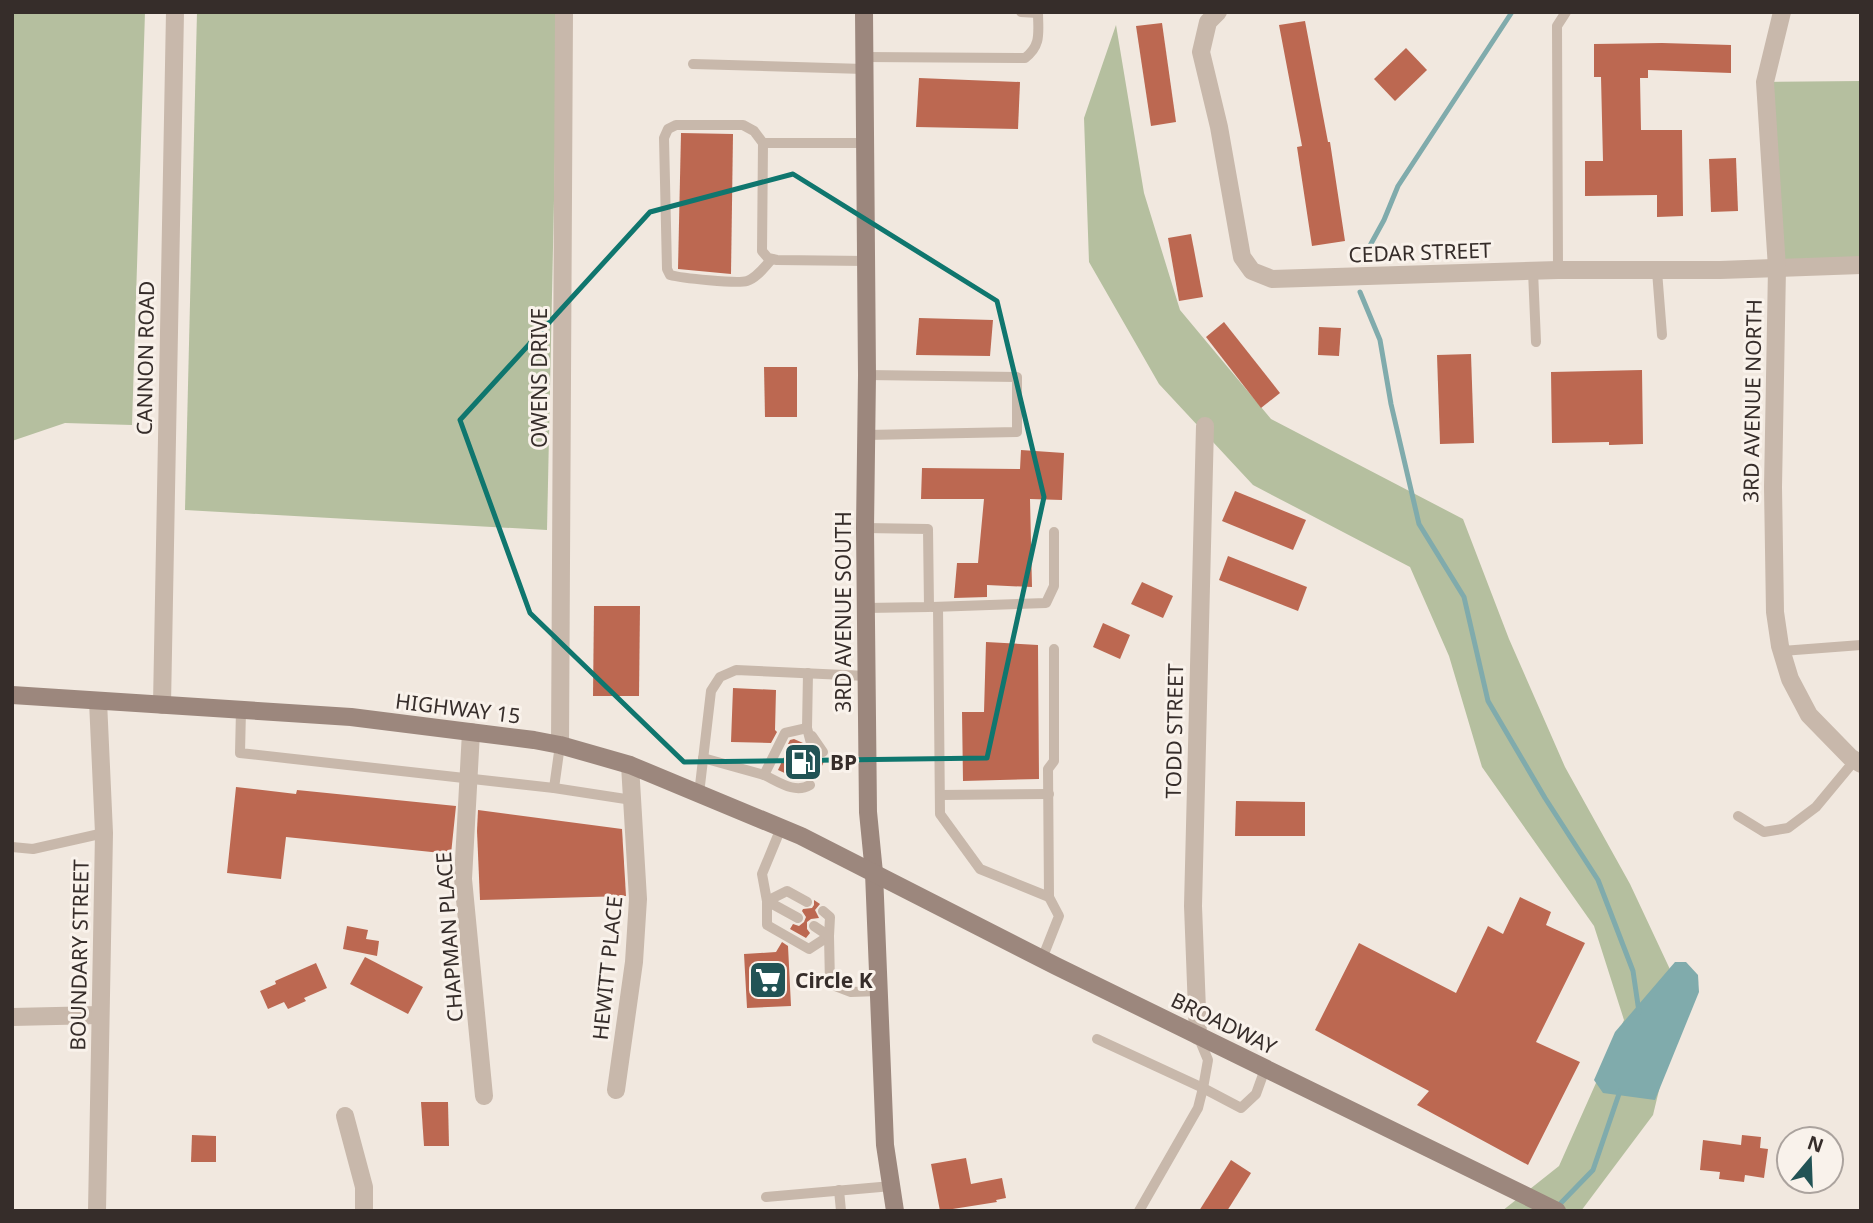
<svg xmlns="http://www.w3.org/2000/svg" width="1873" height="1223" font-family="'Noto Sans',sans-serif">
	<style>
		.green { fill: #b5bf9f }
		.water { fill: #80abac }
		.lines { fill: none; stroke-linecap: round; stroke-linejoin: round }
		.stream { stroke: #80abac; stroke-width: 5 }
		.building { fill: #bc6851 }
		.service { stroke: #c8b8ab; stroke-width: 10 }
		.minor { stroke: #c8b8ab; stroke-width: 18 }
		.tertiary { stroke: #c8b8ab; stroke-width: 18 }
		.secondary { stroke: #9c877d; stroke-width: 18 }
		.marked { fill: none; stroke: #0f766e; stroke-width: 5; stroke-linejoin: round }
		.labels { text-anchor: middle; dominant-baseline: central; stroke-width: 6; stroke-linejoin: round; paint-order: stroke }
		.street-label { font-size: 21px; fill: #362d2a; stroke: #f9f2eb }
		.poi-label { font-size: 21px; font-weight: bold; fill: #362d2a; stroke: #f9f2eb; text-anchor: start }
	</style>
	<rect width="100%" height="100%" fill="#f1e8df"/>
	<g class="green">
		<path d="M12 12H145L132 425 65 423 12 441Z"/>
		<path d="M197 12H558L547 530 185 510Z"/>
		<path d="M1116 25 1144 193 1180 310 1271 419 1463 519 1509 639 1565 767 1630 884 1682 995 1653 1115 1581 1211H1502L1559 1166 1624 1020 1594 926 1482 767 1449 656 1410 567 1253 485 1159 384 1089 262 1084 118Z"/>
		<path d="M1861 81V265L1777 268 1765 82Z"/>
	</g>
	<path class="water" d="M1675 962H1686L1698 975 1699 992 1655 1100 1603 1093 1594 1080 1615 1032Z"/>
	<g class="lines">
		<g class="stream">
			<path d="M1361 262 1384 220 1398 186 1512 12"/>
			<path d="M1360 292 1380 340 1391 404 1419 524 1464 597 1488 701 1545 798 1598 880 1633 971 1639 1012"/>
			<path d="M1558 1206 1593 1170 1620 1091"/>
		</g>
	</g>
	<g class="building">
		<path d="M1305 21 1328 142H1330L1345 241 1312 246 1297 147 1302 146 1279 25Z"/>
		<path d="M1162 23 1176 122 1151 126 1136 26Z"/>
		<path d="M1662 43 1731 45V73L1648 70V78H1640L1641 130H1682L1683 216 1657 217V195L1585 196V161H1603L1601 77H1594V44Z"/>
		<path d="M1406 48 1427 70 1395 101 1374 79Z"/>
		<path d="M919 78 1020 82 1018 129 916 127Z"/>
		<path d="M681 133 733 134 731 274 678 269Z"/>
		<path d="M1736 158 1738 211 1711 212 1709 159Z"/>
		<path d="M1191 234 1203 297 1179 301 1168 238Z"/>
		<path d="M919 318 993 320 990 356 916 355Z"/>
		<path d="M1224 322 1280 393 1261 408 1206 337Z"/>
		<path d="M1319 327 1341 328 1339 356 1318 355Z"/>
		<path d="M1471 354 1474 443 1440 444 1437 355Z"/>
		<path d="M764 367H797V417H765Z"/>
		<path d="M1642 370 1643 444 1609 445V442L1552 443 1551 372Z"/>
		<path d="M1021 450 1064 453 1062 500 1030 499 1032 587 987 585V597L954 598 957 563H978L984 499H921L922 468 1020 469Z"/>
		<path d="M1235 491 1306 520 1293 550 1222 521Z"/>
		<path d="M1228 556 1307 587 1298 611 1219 580Z"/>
		<path d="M1142 582 1173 596 1163 618 1131 604Z"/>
		<path d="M594 606H640L639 696H593Z"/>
		<path d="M1103 623 1130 635 1120 659 1093 647Z"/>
		<path d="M986 642 1038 645 1039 779 963 781 962 712H984Z"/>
		<path d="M733 688 776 690 775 730 777 732 771 743 731 742Z"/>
		<path d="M794 739 803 743 807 753 815 754 819 759H825L816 780 810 777 800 780 778 770 790 744H788L790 740Z"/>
		<path d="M236 787 296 794 297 790 456 806 451 854 286 837 281 879 227 873Z"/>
		<path d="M1236 801 1305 802V836H1235Z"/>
		<path d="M478 810 622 829 626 896 480 900 477 831Z"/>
		<path d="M1520 897 1551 912 1546 925 1585 943 1536 1042 1580 1062 1528 1165 1417 1105 1429 1091 1315 1030 1359 943 1456 993 1488 926 1503 934Z"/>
		<path d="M814 900 820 904 815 910 819 918 811 919 807 922V929L810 933 806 938 790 929 793 924 799 926 804 922 806 917 802 911 803 909 812 908 814 905Z"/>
		<path d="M347 926 368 930 366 939 379 941 377 956 343 949Z"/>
		<path d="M782 942 788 946 791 1006 747 1008 744 954 776 952Z"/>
		<path d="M365 957 423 987 408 1014 350 984Z"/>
		<path d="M316 963 327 988 304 998 306 1001 288 1009 284 1002 268 1009 260 991 276 984 275 981Z"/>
		<path d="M421 1102H448L449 1146H424Z"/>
		<path d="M192 1135 216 1136V1162H191Z"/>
		<path d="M1742 1135 1761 1137 1760 1148 1768 1149 1764 1178 1745 1175 1744 1182 1719 1179 1720 1172 1700 1170 1703 1140 1741 1145Z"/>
		<path d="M966 1158 971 1184 1002 1178 1006 1198 996 1200 997 1202 940 1211 931 1164Z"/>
		<path d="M1231 1160 1251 1173 1227 1211H1199Z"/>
	</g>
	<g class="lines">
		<g class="service">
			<path d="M1021 12 1038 13"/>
			<path d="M864 57 1025 58C1042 45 1038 32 1038 12"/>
			<path d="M693 64 864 69"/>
			<path d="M763 143 754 131 743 125H676L668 129 664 138 667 269 670 275C681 278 737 284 747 281 757 278 765 266 772 259"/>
			<path d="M865 143H763L762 251 768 258 777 260 866 261"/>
			<path d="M1558 270 1557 26 1566 12"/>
			<path d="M1533 271 1536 342"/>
			<path d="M1657 271 1662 335"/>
			<path d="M866 435 1017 432V377L867 375"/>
			<path d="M865 528 928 529 929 607 866 608"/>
			<path d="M932 607 1046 603 1054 586V532"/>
			<path d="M938 607 940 814 980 869 1049 897 1048 769 1054 761V649"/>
			<path d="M1782 651 1861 645"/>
			<path d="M808 673 807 728 812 747"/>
			<path d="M241 710 240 753 554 788 560 745"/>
			<path d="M812 736 823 752"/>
			<path d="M703 758 764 775 785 733 807 728"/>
			<path d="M764 775C779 782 795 794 810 785"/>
			<path d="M554 788 632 800"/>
			<path d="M699 794 711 691 720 677 736 670 867 676"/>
			<path d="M940 795 1049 794"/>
			<path d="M1738 816 1764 832 1788 828 1816 807 1855 760"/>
			<path d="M781 828 762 874 767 901V925L809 949 829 936 830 917 823 911"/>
			<path d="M12 847 33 849 104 833"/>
			<path d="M798 918 767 901 787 891 807 902"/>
			<path d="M814 926 829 936 830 984 851 992 879 991"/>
			<path d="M1042 959 1059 916 1049 897"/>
			<path d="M1097 1039 1203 1088 1241 1108 1256 1094 1265 1069"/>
			<path d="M839 1190 841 1211"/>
			<path d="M766 1197 892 1186"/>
			<path d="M1139 1211 1198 1108 1203 1088 1208 1060 1198 1036"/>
		</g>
		<g class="minor">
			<path d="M1218 12 1208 22 1201 52 1219 127 1242 257 1252 271 1272 279 1558 270H1720L1861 265"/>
			<path d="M162 705 175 12"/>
			<path d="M471 732 463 879 484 1096"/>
			<path d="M560 745 564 12"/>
			<path d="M12 1017 100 1015"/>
			<path d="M1198 1036 1193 906 1205 426"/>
			<path d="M616 1090 634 962 638 899 630 765"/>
			<path d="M345 1116 364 1187V1211"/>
			<path d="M97 1211 104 833 98 701"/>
		</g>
		<path class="tertiary" d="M1782 12 1765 82 1777 268 1773 487 1775 612 1780 646 1790 679 1809 715 1850 757 1861 764"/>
		<g class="secondary">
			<path d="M864 12 867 375 865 528 868 812 874 873 885 1145 895 1211"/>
			<path d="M12 695 351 717 534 740 560 745 630 765 801 836 1056 966 1557 1211"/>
		</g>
	</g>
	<path class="marked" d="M793 174 997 301 1044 497 987 758 684 762 530 613 460 420 650 212Z"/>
	<defs>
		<symbol id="fuel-square" viewBox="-11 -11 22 22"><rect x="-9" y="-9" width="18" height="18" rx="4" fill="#225355" stroke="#f9f2eb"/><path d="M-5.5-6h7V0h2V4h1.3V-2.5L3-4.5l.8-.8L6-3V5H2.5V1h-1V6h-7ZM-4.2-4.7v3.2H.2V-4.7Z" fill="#fff"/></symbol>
		<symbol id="supermarket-square" viewBox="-11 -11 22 22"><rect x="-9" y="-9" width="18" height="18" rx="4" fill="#225355" stroke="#f9f2eb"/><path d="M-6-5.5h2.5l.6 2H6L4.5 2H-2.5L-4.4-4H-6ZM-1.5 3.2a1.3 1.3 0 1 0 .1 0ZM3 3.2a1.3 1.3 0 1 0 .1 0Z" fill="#fff"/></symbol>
	</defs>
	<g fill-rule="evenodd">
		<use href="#fuel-square" x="781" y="740" width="44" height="44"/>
		<use href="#supermarket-square" x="746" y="958" width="44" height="44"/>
	</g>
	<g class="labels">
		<g class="street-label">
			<text transform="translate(1420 252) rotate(-2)">CEDAR STREET</text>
			<text transform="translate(145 358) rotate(-89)">CANNON ROAD</text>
			<text transform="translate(539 378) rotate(-90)">OWENS DRIVE</text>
			<text transform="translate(1752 401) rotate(-89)">3RD AVENUE NORTH</text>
			<text transform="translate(843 612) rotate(-90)">3RD AVENUE SOUTH</text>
			<text transform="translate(458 708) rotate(7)">HIGHWAY 15</text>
			<text transform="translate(1174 731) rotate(-89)">TODD STREET</text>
			<text transform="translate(449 937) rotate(-94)">CHAPMAN PLACE</text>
			<text transform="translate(79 955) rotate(-89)">BOUNDARY STREET</text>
			<text transform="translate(607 968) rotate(-84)">HEWITT PLACE</text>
			<text transform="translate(1224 1023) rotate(26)">BROADWAY</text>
		</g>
		<g class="poi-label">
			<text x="830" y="762">BP</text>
			<text x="795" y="980">Circle K</text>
		</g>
	</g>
	<rect width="1873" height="1223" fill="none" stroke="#362d2a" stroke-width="28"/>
	<g transform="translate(1810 1160) rotate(19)"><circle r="33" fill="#f9f2eb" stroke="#aba39e" stroke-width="2"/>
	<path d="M0-5L12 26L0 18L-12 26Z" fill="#225355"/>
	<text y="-10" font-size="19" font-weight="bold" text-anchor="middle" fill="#362d2a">N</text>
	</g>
</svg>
